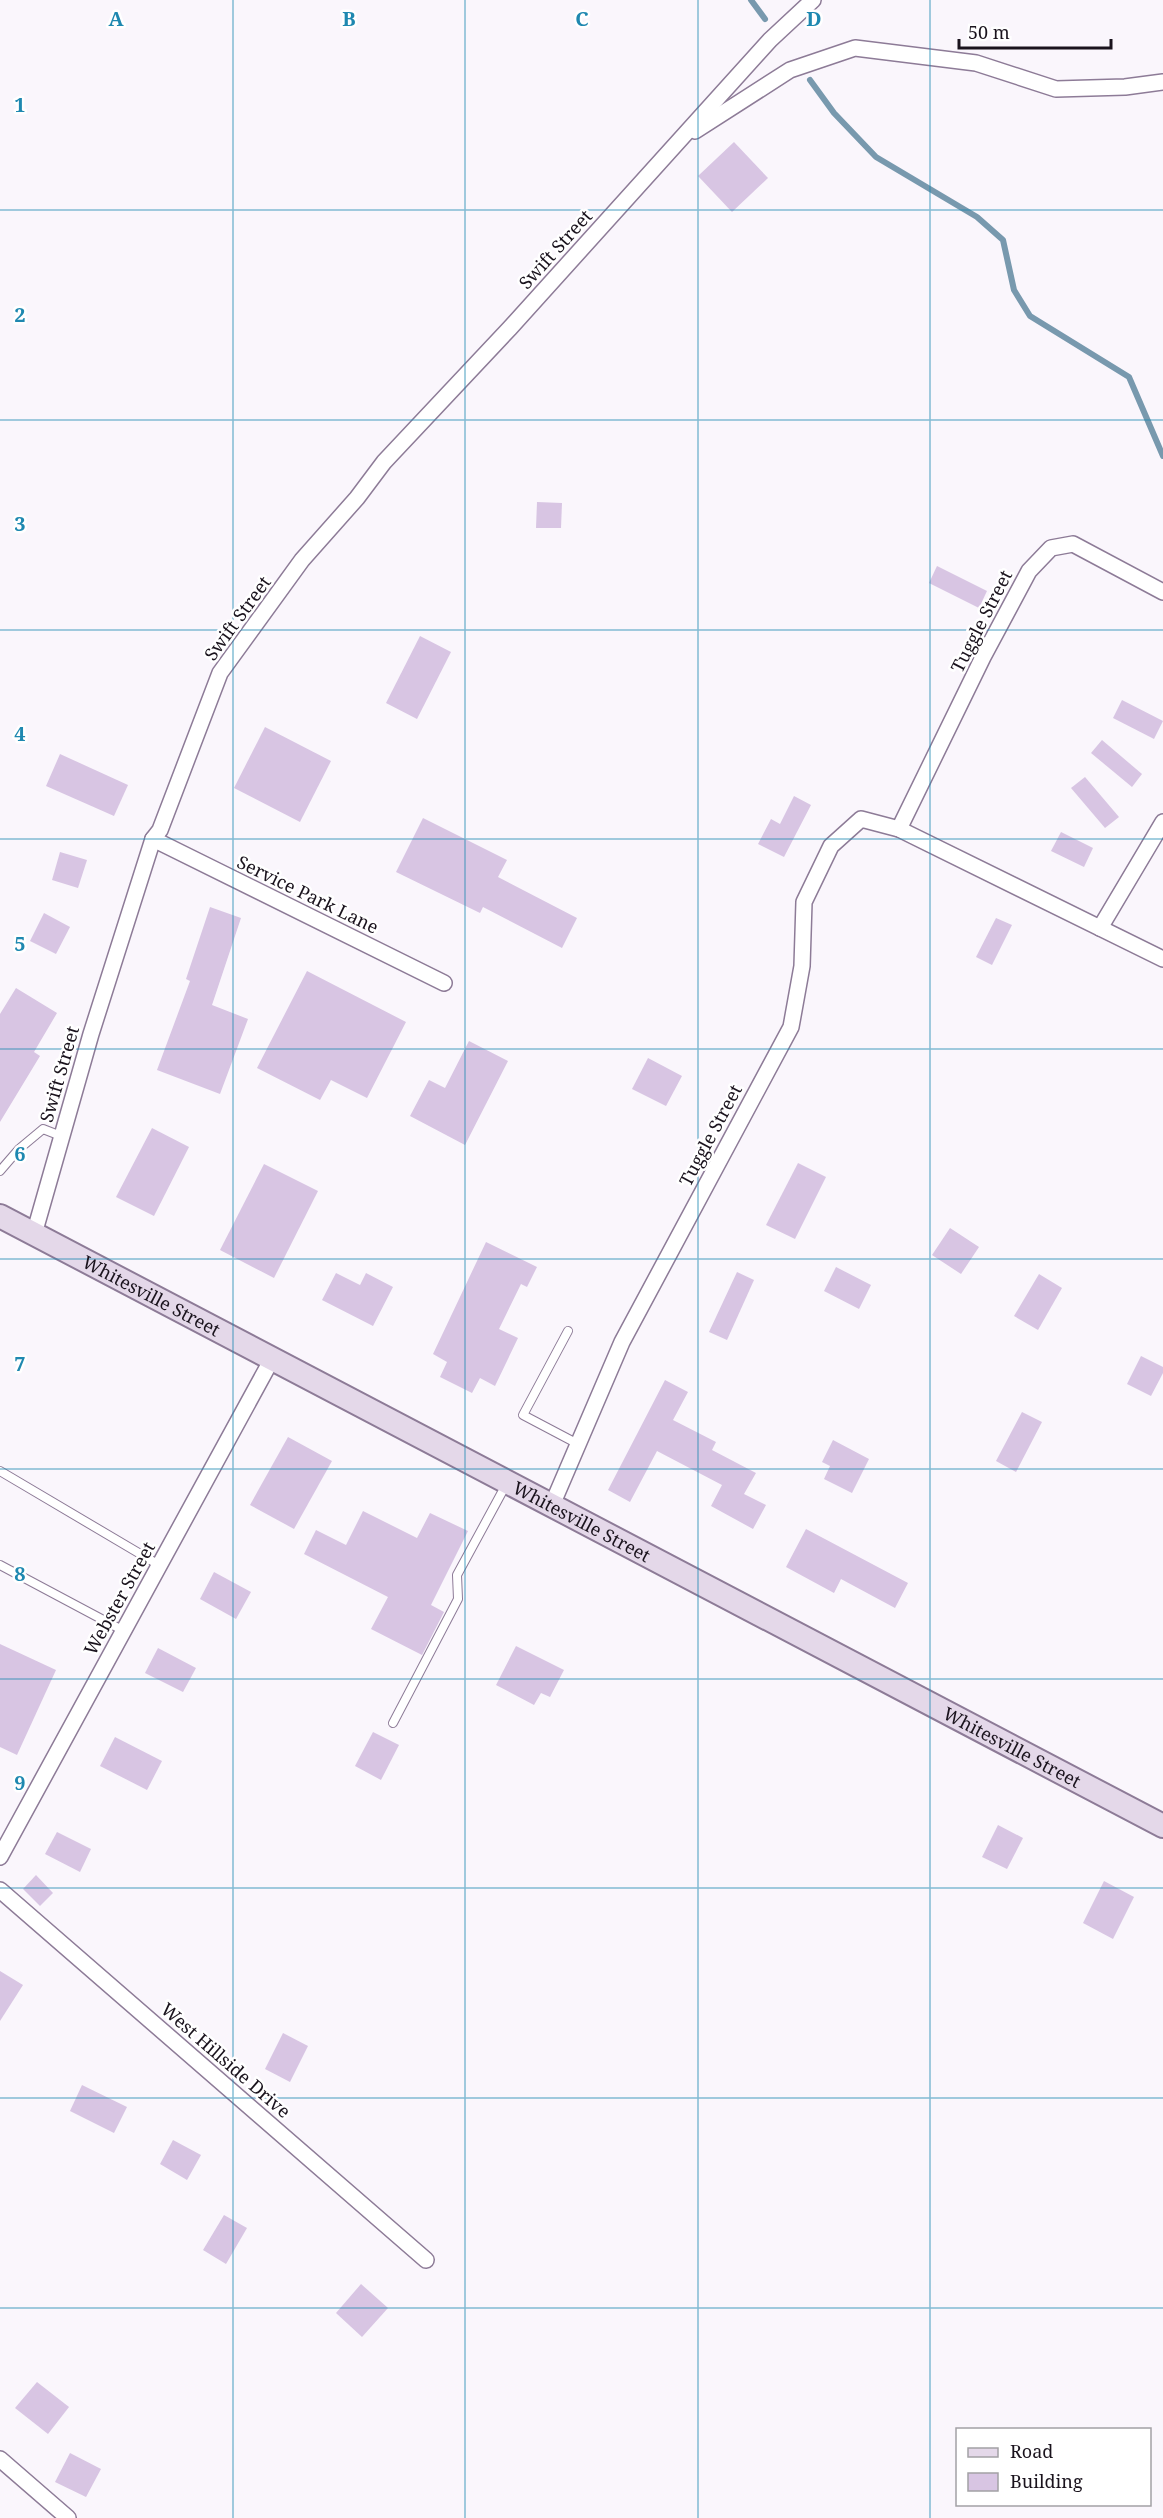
<svg xmlns="http://www.w3.org/2000/svg" width="1163" height="2518" font-family="'Noto Serif',serif">
	<style>
		.lines { fill: none; stroke-linecap: round; stroke-linejoin: round }
		.stream { stroke: #7899ae; stroke-width: 6 }
		.building { fill: #d8c5e3 }
		.service-casing { stroke: #8d7b97; stroke-width: 10 }
		.minor-casing { stroke: #8d7b97; stroke-width: 18 }
		.secondary-casing { stroke: #8d7b97; stroke-width: 26 }
		.service { stroke: #fff; stroke-width: 8 }
		.minor { stroke: #fff; stroke-width: 15 }
		.secondary { stroke: #e4d8e9; stroke-width: 22 }
		.grid { fill: none; stroke: #1e88b0; stroke-width: 1.5; stroke-opacity: 0.55 }
		.labels { text-anchor: middle; dominant-baseline: central; stroke-width: 5; stroke-linejoin: round; paint-order: stroke }
		.street-label { font-size: 18px; fill: #1a131d; stroke: #fff }
		.grid-label { font-size: 20px; text-anchor: middle; font-weight: bold; fill: #1e88b0; stroke: #fff; stroke-width: 5; stroke-linejoin: round; paint-order: stroke }
	</style>
	<rect width="100%" height="100%" fill="#faf6fc"/>
	<g class="lines">
		<g class="stream">
			<path d="M751 0 765 19"/>
			<path d="M810 80 834 113 876 157 977 217 1003 240 1014 290 1030 316 1129 377 1163 456"/>
		</g>
	</g>
	<g class="building">
		<path d="M734 142 768 178 732 212 698 176Z"/>
		<path d="M537 502 562 503 561 528H536Z"/>
		<path d="M937 566 987 591 979 608 929 583Z"/>
		<path d="M420 636 451 652 417 719 386 703Z"/>
		<path d="M1122 700 1163 721 1154 739 1113 718Z"/>
		<path d="M265 727 331 761 300 822 234 788Z"/>
		<path d="M1102 740 1142 774 1132 787 1091 753Z"/>
		<path d="M60 754 128 785 114 816 46 786Z"/>
		<path d="M1085 777 1119 817 1105 828 1071 788Z"/>
		<path d="M794 796 811 805 784 857 758 844 771 819 780 824Z"/>
		<path d="M423 818 507 860 498 877 577 918 562 948 483 907 480 913 396 872Z"/>
		<path d="M1061 832 1093 848 1084 867 1051 851Z"/>
		<path d="M60 852 87 860 78 888 52 880Z"/>
		<path d="M210 907 241 918 212 1005 248 1019 220 1094 157 1070 190 981 186 979Z"/>
		<path d="M44 913 70 927 56 954 30 941Z"/>
		<path d="M996 918 1012 925 992 965 976 957Z"/>
		<path d="M307 971 406 1022 367 1098 331 1080 320 1100 257 1068Z"/>
		<path d="M16 988 57 1013 34 1052 40 1056 0 1122V1014Z"/>
		<path d="M469 1041 508 1061 465 1145 410 1116 429 1080 445 1088Z"/>
		<path d="M648 1058 682 1076 666 1106 632 1089Z"/>
		<path d="M152 1128 189 1147 154 1216 116 1197Z"/>
		<path d="M798 1163 826 1177 795 1239 766 1225Z"/>
		<path d="M264 1164 318 1191 274 1278 220 1250Z"/>
		<path d="M950 1228 979 1247 961 1274 932 1255Z"/>
		<path d="M486 1242 537 1267 527 1287 521 1284 499 1329 518 1338 495 1386 480 1378 472 1393 440 1377 447 1362 433 1354Z"/>
		<path d="M836 1267 871 1285 859 1309 824 1291Z"/>
		<path d="M737 1272 754 1280 727 1340 709 1332Z"/>
		<path d="M336 1273 360 1285 366 1273 393 1287 373 1326 322 1300Z"/>
		<path d="M1039 1274 1062 1288 1038 1330 1014 1316Z"/>
		<path d="M1141 1356 1163 1367V1373L1151 1396 1127 1384Z"/>
		<path d="M665 1380 688 1392 673 1420 716 1442 712 1450 756 1473 744 1494 766 1505 753 1529 711 1506 722 1485 657 1451 630 1502 608 1490Z"/>
		<path d="M1022 1412 1042 1422 1016 1472 996 1461Z"/>
		<path d="M288 1437 332 1461 294 1529 250 1505Z"/>
		<path d="M833 1440 869 1459 852 1493 824 1479 830 1466 822 1462Z"/>
		<path d="M363 1511 417 1538 430 1513 468 1531 431 1605 444 1612 422 1655 371 1629 388 1597 304 1554 316 1530 346 1545Z"/>
		<path d="M806 1529 908 1583 895 1608 841 1579 834 1593 786 1567Z"/>
		<path d="M214 1572 251 1592 236 1619 200 1599Z"/>
		<path d="M0 1644 56 1670 17 1755 0 1747Z"/>
		<path d="M516 1646 564 1670 550 1697 541 1693 534 1705 496 1685Z"/>
		<path d="M158 1648 196 1668 183 1692 145 1673Z"/>
		<path d="M373 1732 399 1745 381 1780 355 1766Z"/>
		<path d="M115 1737 162 1761 147 1790 100 1766Z"/>
		<path d="M998 1825 1023 1838 1007 1869 982 1857Z"/>
		<path d="M57 1832 91 1849 80 1872 45 1854Z"/>
		<path d="M36 1875 53 1893 40 1906 23 1889Z"/>
		<path d="M1104 1881 1134 1897 1113 1939 1083 1923Z"/>
		<path d="M0 1971 23 1985 0 2021Z"/>
		<path d="M283 2033 308 2046 290 2082 265 2069Z"/>
		<path d="M82 2085 127 2107 114 2133 70 2111Z"/>
		<path d="M173 2140 201 2155 187 2180 160 2164Z"/>
		<path d="M224 2215 247 2228 226 2264 203 2250Z"/>
		<path d="M361 2284 388 2308 362 2337 336 2313Z"/>
		<path d="M37 2382 69 2407 48 2434 15 2408Z"/>
		<path d="M70 2453 101 2469 86 2497 55 2482Z"/>
	</g>
	<g class="lines">
		<defs>
			<g id="service">
				<path d="M0 1171 19 1149 43 1129 61 1136"/>
				<path d="M568 1331 523 1415 578 1444"/>
				<path d="M0 1471 159 1565"/>
				<path d="M0 1565 124 1631"/>
				<path d="M393 1723 458 1599 457 1575 507 1483"/>
			</g>
			<g id="minor">
				<path d="M695 131 790 70 855 48 976 63 1056 89 1125 87 1163 82"/>
				<path d="M899 829 983 657 1029 571 1051 548 1073 544 1163 592"/>
				<path d="M153 839 444 983"/>
				<path d="M1100 928 1163 822"/>
				<path d="M34 1234 91 1034 153 839 160 830 220 673 302 560 357 498 384 462 510 328 770 40 813 0"/>
				<path d="M552 1505 622 1342 791 1027 802 966 804 902 831 846 861 819 899 829 1163 959"/>
				<path d="M0 1857 272 1359"/>
				<path d="M0 1890 426 2260"/>
				<path d="M0 2459 68 2518"/>
			</g>
			<g id="secondary">
				<path id="s1" d="M0 1216 1163 1826"/>
			</g>
		</defs>
		<use href="#service" class="service-casing"/>
		<use href="#minor" class="minor-casing"/>
		<use href="#secondary" class="secondary-casing"/>
		<use href="#service" class="service"/>
		<use href="#minor" class="minor"/>
		<use href="#secondary" class="secondary"/>
	</g>
	<path class="grid" d="M233 0V2518M465 0V2518M698 0V2518M930 0V2518M0 210H1163M0 420H1163M0 630H1163M0 839H1163M0 1049H1163M0 1259H1163M0 1469H1163M0 1679H1163M0 1888H1163M0 2098H1163M0 2308H1163"/>
	<g class="labels">
		<g class="street-label">
			<text transform="translate(555 249) rotate(-48)">Swift Street</text>
			<text transform="translate(237 618) rotate(-54)">Swift Street</text>
			<text transform="translate(981 621) rotate(-63)">Tuggle Street</text>
			<text transform="translate(308 894) rotate(26)">Service Park Lane</text>
			<text transform="translate(59 1074) rotate(-74)">Swift Street</text>
			<text transform="translate(710 1135) rotate(-62)">Tuggle Street</text>
			<text stroke="none"><textPath href="#s1" startOffset="171">Whitesville Street</textPath></text>
			<text stroke="none"><textPath href="#s1" startOffset="657">Whitesville Street</textPath></text>
			<text transform="translate(119 1598) rotate(-61)">Webster Street</text>
			<text stroke="none"><textPath href="#s1" startOffset="1143">Whitesville Street</textPath></text>
			<text transform="translate(226 2060) rotate(41)">West Hillside Drive</text>
		</g>
	</g>
	<g class="grid-label">
		<text x="116" y="26">A</text>
		<text x="349" y="26">B</text>
		<text x="582" y="26">C</text>
		<text x="814" y="26">D</text>
		<text x="20" y="112">1</text>
		<text x="20" y="322">2</text>
		<text x="20" y="531">3</text>
		<text x="20" y="741">4</text>
		<text x="20" y="951">5</text>
		<text x="20" y="1161">6</text>
		<text x="20" y="1371">7</text>
		<text x="20" y="1581">8</text>
		<text x="20" y="1790">9</text>
	</g>
	<rect x="956" y="2428" width="195" height="78" fill="#ffffff" stroke="#a3a1a5" stroke-width="1.5"/>
	<rect x="968" y="2448" width="30" height="9" fill="#e4d8e9" stroke="#a3a1a5" stroke-width="1.5"/>
	<text x="1010" y="2458" font-size="18" fill="#1a131d">Road</text>
	<rect x="968" y="2473" width="30" height="18" fill="#d8c5e3" stroke="#a3a1a5" stroke-width="1.5"/>
	<text x="1010" y="2488" font-size="18" fill="#1a131d">Building</text>
	<path d="M959 39v9h152v-9" fill="none" stroke="#1a131d" stroke-width="3"/>
	<text x="968" y="39" font-size="18" fill="#1a131d" stroke="#ffffff" stroke-width="4.5" paint-order="stroke">50 m</text>
</svg>
